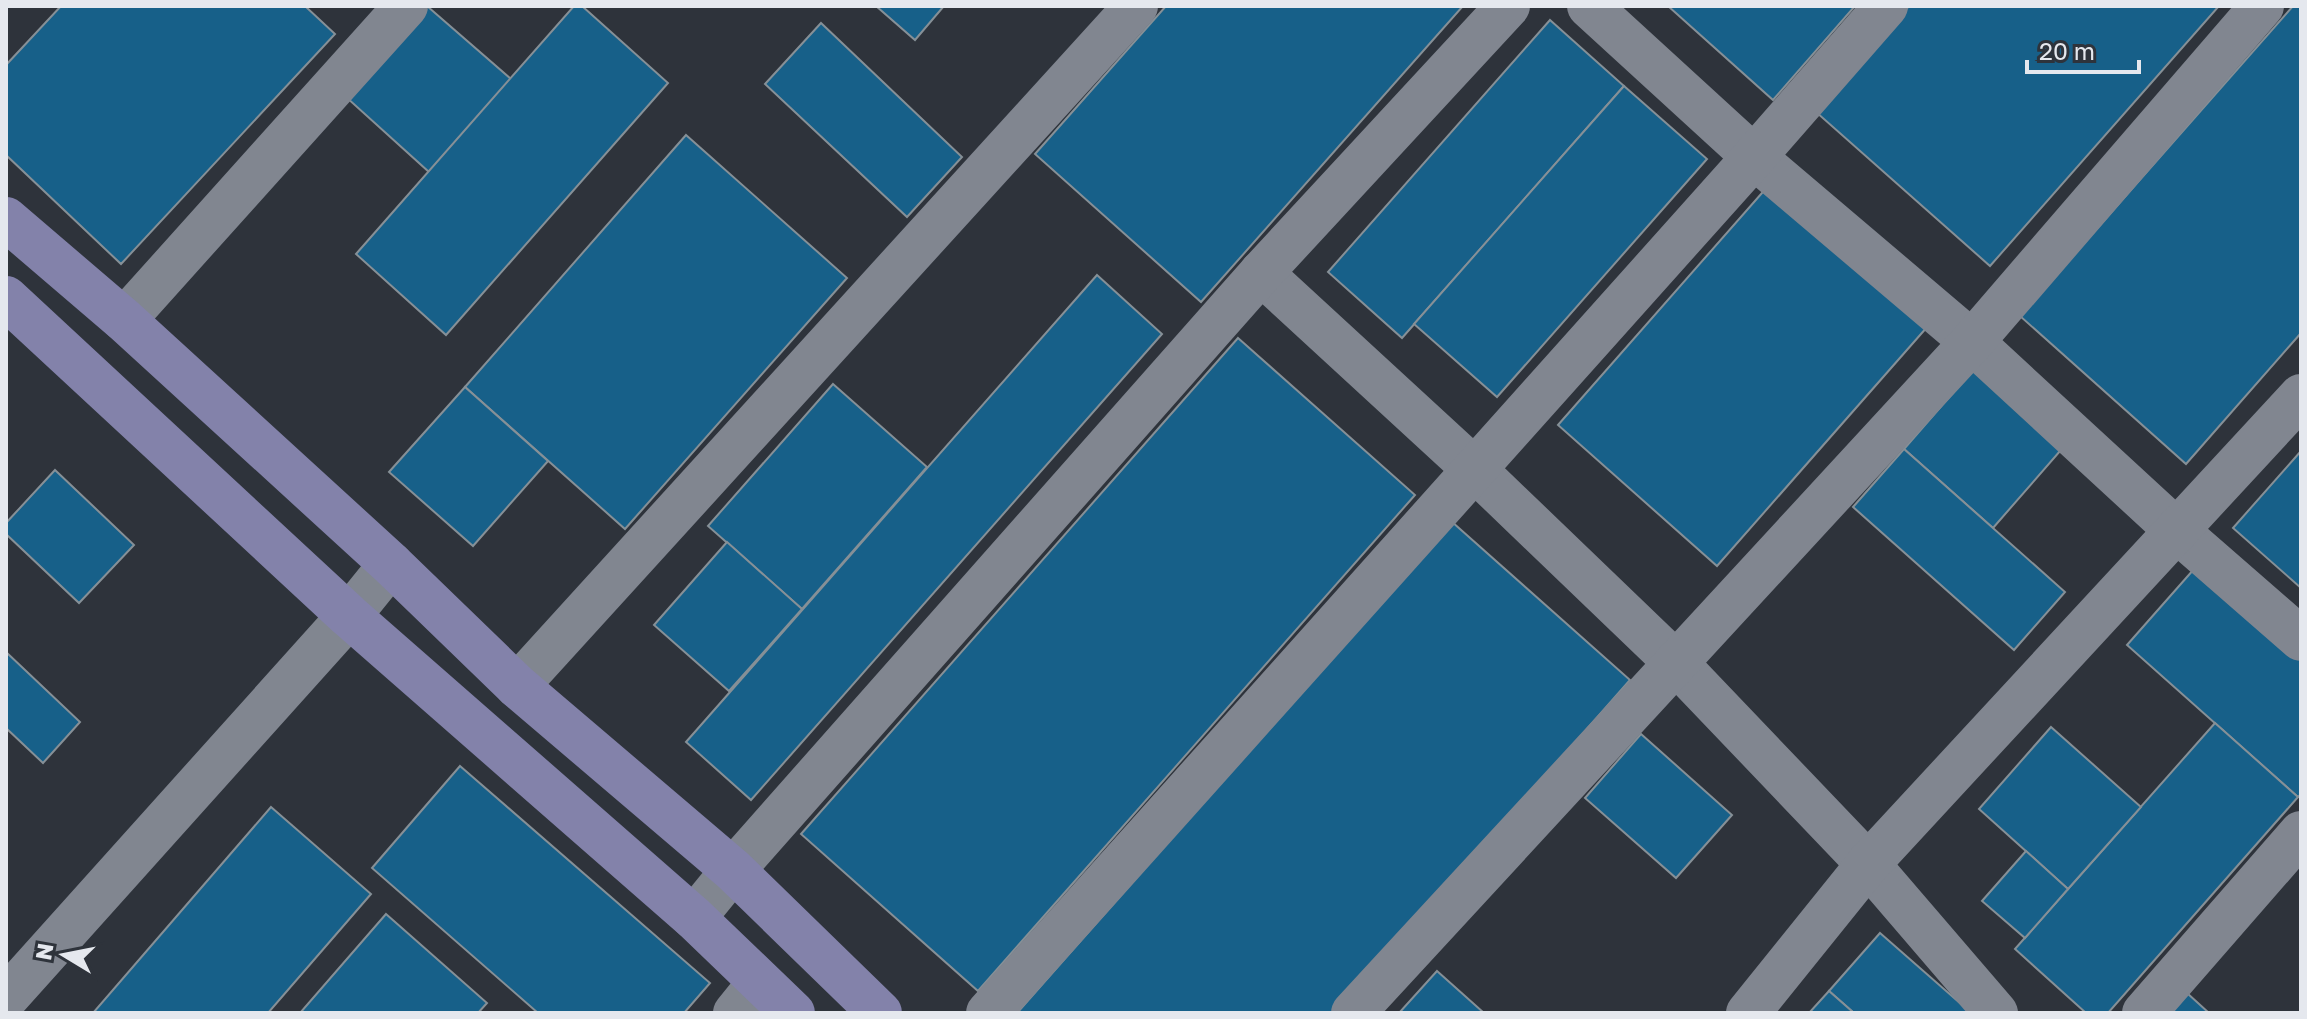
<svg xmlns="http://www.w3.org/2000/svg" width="2307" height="1019" font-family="'Golos Text',sans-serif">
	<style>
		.building { fill: #176089; stroke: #869097; stroke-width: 2 }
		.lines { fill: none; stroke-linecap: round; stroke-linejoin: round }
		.minor { stroke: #818690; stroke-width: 44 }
		.major { stroke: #8382aa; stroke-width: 44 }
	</style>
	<rect width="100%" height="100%" fill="#2e333b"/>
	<g class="building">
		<path d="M61 6H305L335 34 121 264 6 155V65Z"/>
		<path d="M427 6 511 79 429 172 346 97Z"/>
		<path d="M574 6H582L668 83 446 335 356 254Z"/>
		<path d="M876 6H944L915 40Z"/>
		<path d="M1166 6H1463L1201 302 1035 154Z"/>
		<path d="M1668 6H1855L1773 100Z"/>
		<path d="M1909 6H2219L1990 266 1816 112Z"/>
		<path d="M2293 6H2301V333L2186 464 2020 316Z"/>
		<path d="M1550 20 1624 86 1402 338 1328 272Z"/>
		<path d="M821 23 962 157 907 217 765 84Z"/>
		<path d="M1624 86 1707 159 1497 397 1414 324Z"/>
		<path d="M686 135 847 278 625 529 465 387Z"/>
		<path d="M1769 185 1928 326 1717 566 1558 425Z"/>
		<path d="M1097 275 1162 334 751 800 686 742Z"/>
		<path d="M1238 338 1415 495 978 991 801 834Z"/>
		<path d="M1978 364 2067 443 1993 528 1904 449Z"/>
		<path d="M833 384 927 467 802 609 708 526Z"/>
		<path d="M465 387 548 461 473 546 389 472Z"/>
		<path d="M1904 449 2065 592 2014 650 1853 507Z"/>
		<path d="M2301 451V588L2233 528Z"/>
		<path d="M55 470 134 545 79 603 6 534V523Z"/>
		<path d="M1451 521 1630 680 1337 1013H1017Z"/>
		<path d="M727 542 802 609 729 691 654 625Z"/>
		<path d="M2202 560 2301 647V794L2298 797 2127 645Z"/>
		<path d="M6 652 80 722 43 763 6 728Z"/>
		<path d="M2215 723 2298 797 2108 1013H2086L2015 949Z"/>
		<path d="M2051 727 2141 807 2068 889 1979 809Z"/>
		<path d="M1641 734 1732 815 1676 878 1585 798Z"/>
		<path d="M460 766 710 983 684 1013H538L372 868Z"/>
		<path d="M271 807 371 894 268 1013H93Z"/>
		<path d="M2026 851 2068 889 2025 938 1982 901Z"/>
		<path d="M386 914 487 1003 478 1013H300Z"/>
		<path d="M1880 933 1969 1011 1967 1013H1854L1829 991Z"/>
		<path d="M1437 971 1484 1013H1399Z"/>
		<path d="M1829 991 1854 1013H1809Z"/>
		<path d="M2187 993 2209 1013H2170Z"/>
	</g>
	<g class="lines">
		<g class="minor">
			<path d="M1589 6 1754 157 1972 342 2176 530 2301 639"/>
			<path d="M1261 273 1473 468 1676 663 1868 864 1996 1013"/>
			<path d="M124 320 406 6"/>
			<path d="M517 686 1136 6"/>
			<path d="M694 918 733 870 1261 273 1508 6"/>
			<path d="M6 998 349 616 391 564"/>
			<path d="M735 1013 760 982"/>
			<path d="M988 1013 1754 157 1886 6"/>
			<path d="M1353 1013 1972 342 2262 6"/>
			<path d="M1748 1013 1868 864 2301 396"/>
			<path d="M2144 1013 2301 833"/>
		</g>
		<g class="major">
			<path d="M6 219 124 320 391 564 517 686 733 870 880 1013"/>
			<path d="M6 298 349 616 694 918 793 1013"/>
		</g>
	</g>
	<rect width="2307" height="1019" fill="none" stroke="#e5e8ee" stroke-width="16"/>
	<g transform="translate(64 955) rotate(280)" stroke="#2e333b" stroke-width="6" paint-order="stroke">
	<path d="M0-6L14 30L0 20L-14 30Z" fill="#e5e8ee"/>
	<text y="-12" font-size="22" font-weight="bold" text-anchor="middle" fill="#e5e8ee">N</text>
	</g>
	<path d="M2027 60v12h112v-12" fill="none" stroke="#e5e8ee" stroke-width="4"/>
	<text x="2039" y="60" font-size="24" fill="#e5e8ee" stroke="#2e333b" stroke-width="6" paint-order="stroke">20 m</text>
</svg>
